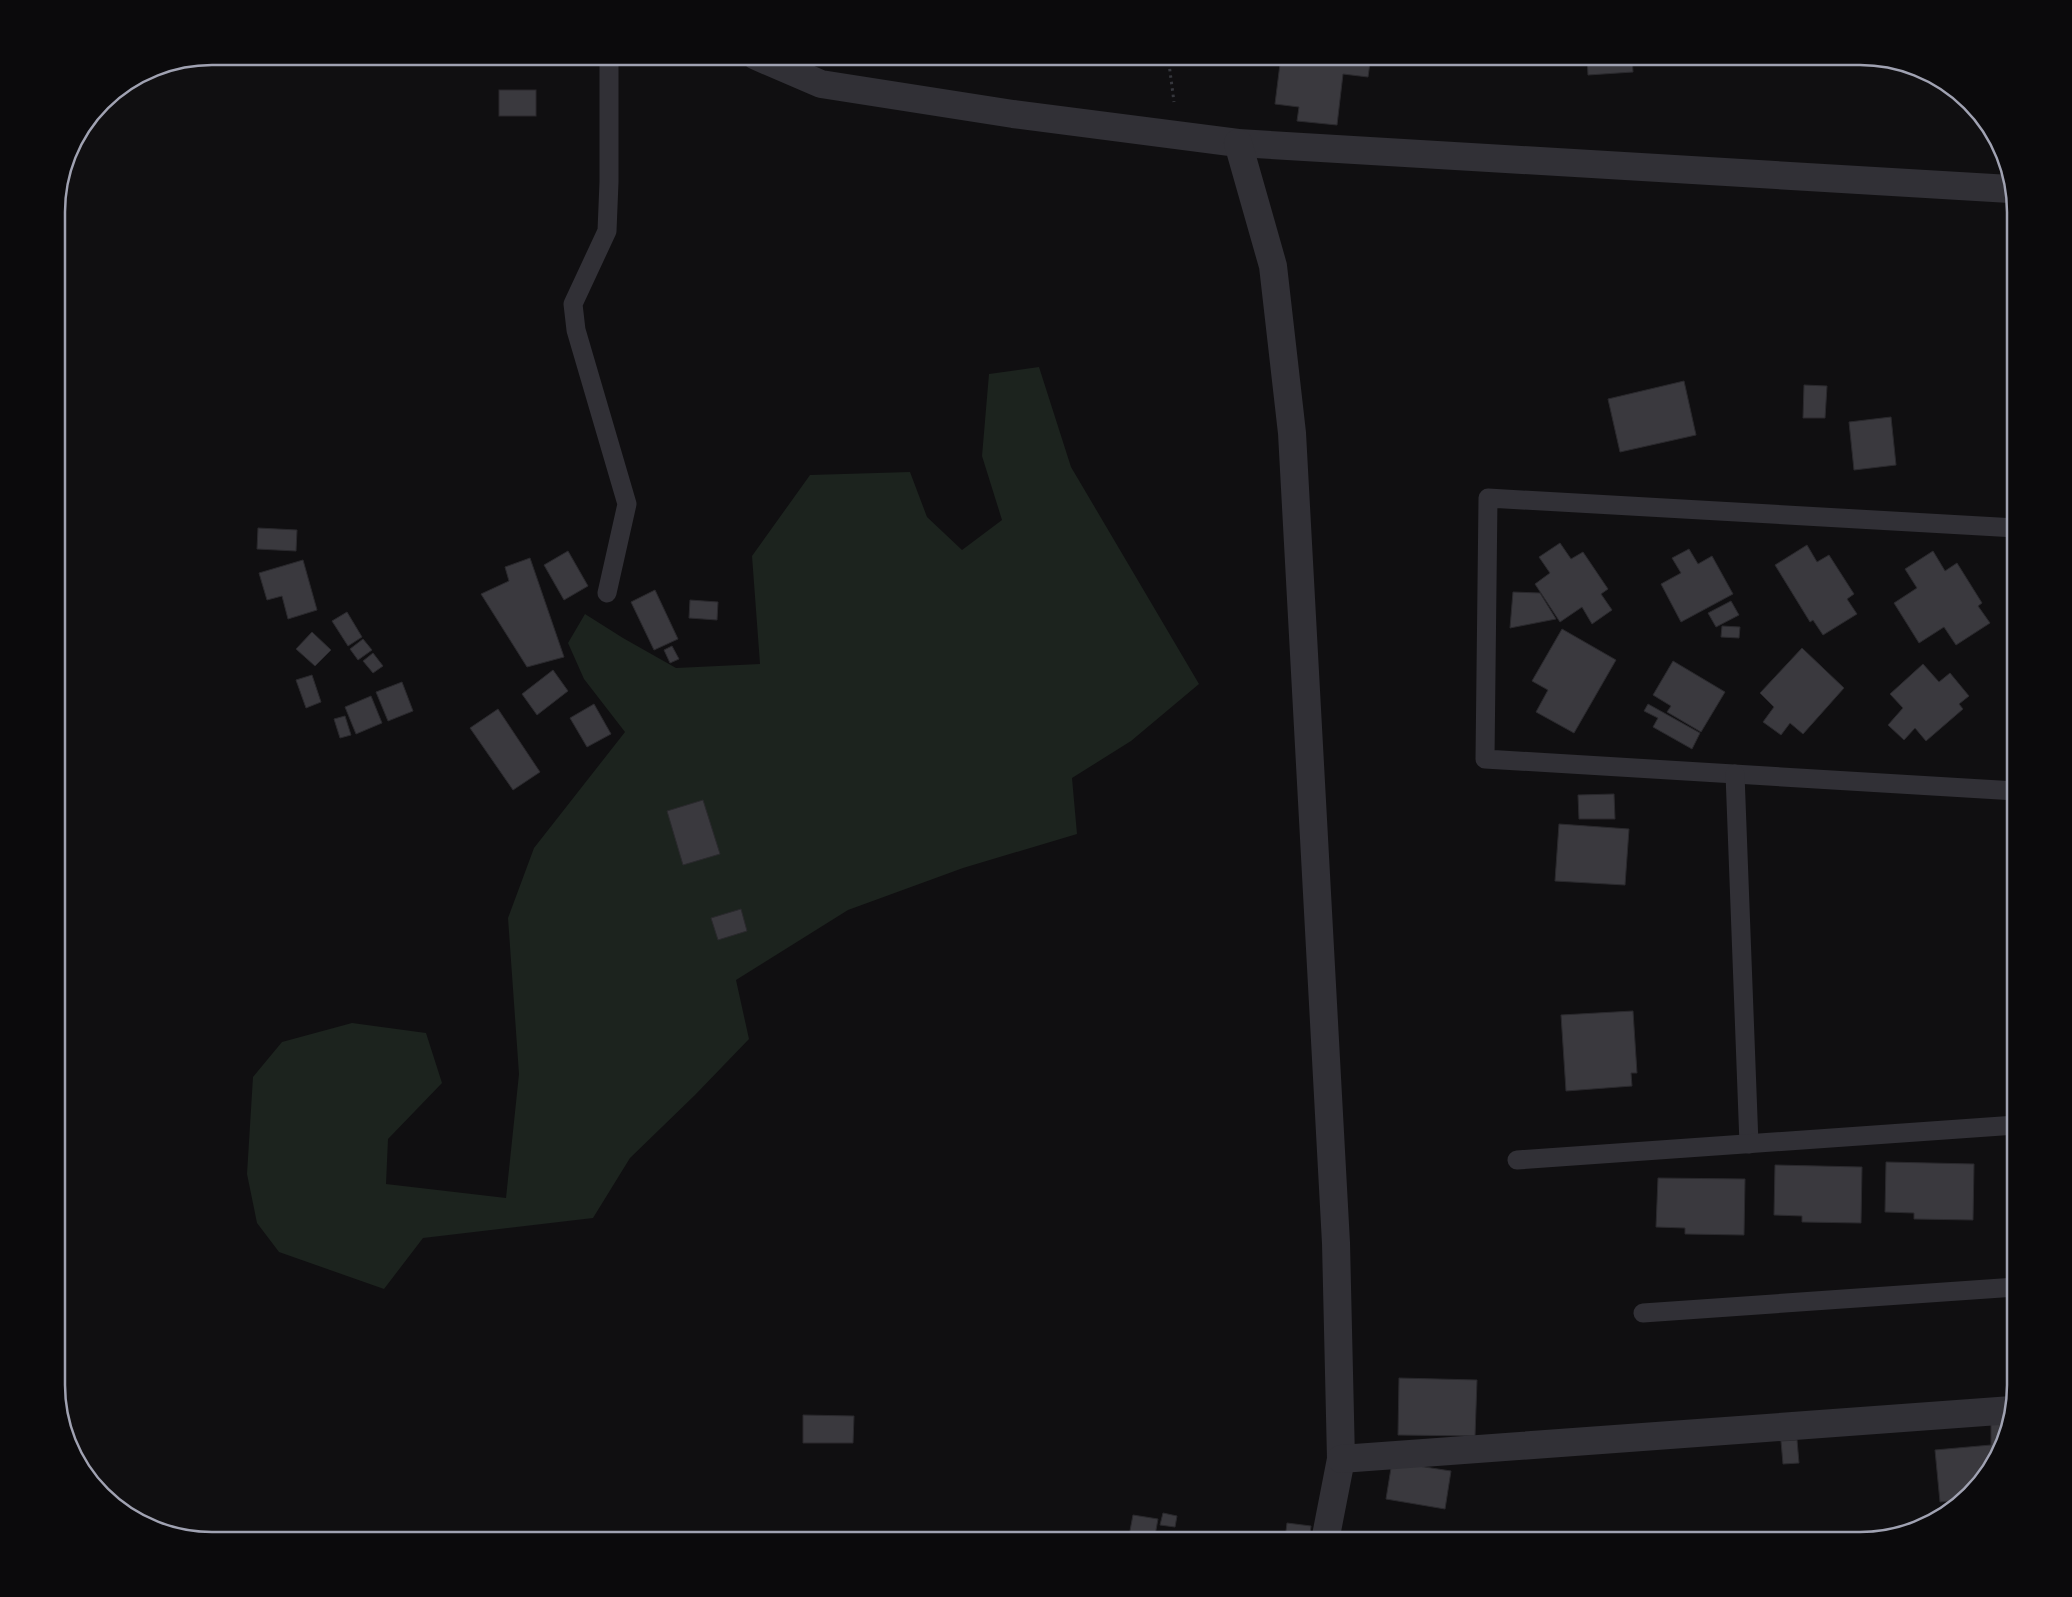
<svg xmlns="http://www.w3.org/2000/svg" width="2072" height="1597" font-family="Inter,sans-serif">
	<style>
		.green { fill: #1c231e }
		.building { fill: #3a393e; stroke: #2a292d }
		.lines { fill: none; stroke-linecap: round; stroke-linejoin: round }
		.path { stroke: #36373d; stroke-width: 3; stroke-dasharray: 2.5 4; stroke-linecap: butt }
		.lane { stroke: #313036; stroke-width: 19 }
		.street { stroke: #313036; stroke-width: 28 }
		.rim { fill: none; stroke: #a0a2b2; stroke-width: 2.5 }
	</style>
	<rect width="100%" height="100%" fill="#100f11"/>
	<path class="green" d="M1039 367 1071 467 1199 684 1131 741 1072 778 1077 834 963 868 848 910 736 980 749 1039 695 1095 630 1158 593 1218 423 1238 384 1289 279 1252 257 1223 247 1174 253 1077 282 1042 352 1023 426 1033 442 1083 388 1139 386 1184 506 1198 519 1074 508 918 534 848 625 732 584 679 568 643 585 614 623 638 676 668 760 664 752 556 810 475 910 472 927 517 962 550 1002 520 982 456 989 374Z"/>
	<g class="building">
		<path d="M1281 56H1371L1368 77 1343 74 1337 125 1297 121 1299 107 1275 104Z"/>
		<path d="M1587 56H1632L1633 72 1588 75Z"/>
		<rect x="499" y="90" width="37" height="26"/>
		<path d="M1684 381 1696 435 1620 452 1608 399Z"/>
		<path d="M1804 385 1827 386 1825 418H1803Z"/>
		<path d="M1891 417 1896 465 1854 470 1849 422Z"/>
		<path d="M258 528 297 530 296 551 257 549Z"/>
		<path d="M1560 543 1571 559 1583 552 1608 589 1601 594 1612 610 1592 624 1582 607 1560 622 1535 584 1550 573 1539 557Z"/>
		<path d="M1807 545 1817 562 1829 555 1854 594 1847 599 1857 614 1823 635 1813 620 1810 622 1775 565Z"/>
		<path d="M1689 549 1698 564 1712 556 1733 594 1681 622 1661 584 1681 573 1672 558Z"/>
		<path d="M568 551 588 586 564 600 544 565Z"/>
		<path d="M1933 551 1945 571 1957 563 1982 603 1978 606 1990 623 1956 645 1944 627 1919 643 1894 603 1917 588 1905 569Z"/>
		<path d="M530 558 564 657 527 667 481 594 509 581 505 567Z"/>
		<path d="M303 560 317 610 288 619 282 596 267 600 259 573Z"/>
		<path d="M655 590 678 639 654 650 631 602Z"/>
		<path d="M1513 592 1540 593 1556 619 1510 628Z"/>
		<path d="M690 600 718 602 717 620 689 618Z"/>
		<path d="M1731 601 1739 615 1716 627 1708 613Z"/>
		<path d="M347 612 362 637 348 646 332 621Z"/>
		<path d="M1722 626 1740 627 1739 638 1721 637Z"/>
		<path d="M1562 629 1616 660 1574 733 1536 712 1548 690 1532 681Z"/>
		<path d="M312 632 331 650 315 666 296 649Z"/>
		<path d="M363 639 372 650 358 660 350 649Z"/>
		<path d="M672 646 679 659 670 663 664 650Z"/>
		<path d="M1802 648 1844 688 1803 734 1790 723 1781 735 1763 722 1774 707 1760 693Z"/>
		<path d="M373 653 383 666 373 673 363 661Z"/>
		<path d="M1673 661 1725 692 1701 732 1667 712 1671 706 1653 695Z"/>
		<path d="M1923 664 1939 682 1950 673 1969 696 1959 704 1963 709 1926 741 1915 728 1904 740 1888 725 1903 708 1890 694Z"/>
		<path d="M553 670 568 691 537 715 522 694Z"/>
		<path d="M312 675 321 702 306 708 296 680Z"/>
		<path d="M402 682 413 711 388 721 376 692Z"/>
		<path d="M371 696 382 723 356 734 345 707Z"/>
		<path d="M594 704 611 734 587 747 570 718Z"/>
		<path d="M1648 704 1700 733 1692 749 1653 727 1658 718 1644 711Z"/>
		<path d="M2016 705V720L2010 717Z"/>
		<path d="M498 709 540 772 513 790 470 728Z"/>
		<path d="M345 716 351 735 340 738 334 719Z"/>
		<path d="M1614 794 1615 819H1579L1578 795Z"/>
		<path d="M703 800 720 854 683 865 667 811Z"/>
		<path d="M1559 824 1629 829 1625 885 1555 881Z"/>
		<path d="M741 909 747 931 718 940 711 918Z"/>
		<path d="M1633 1011 1637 1073H1631L1632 1086 1566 1091 1561 1015Z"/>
		<path d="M1886 1162 1974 1164 1973 1220 1914 1219V1213L1885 1212Z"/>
		<path d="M1775 1165 1862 1167 1861 1223 1802 1222V1216L1774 1215Z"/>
		<path d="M1658 1178 1745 1179 1744 1235 1685 1234V1228L1656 1227Z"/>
		<path d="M1399 1378 1477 1380 1475 1436 1398 1435Z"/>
		<path d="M803 1415 854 1416 853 1443H803Z"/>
		<path d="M2009 1423 2007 1436 1983 1480 1959 1500 1940 1502 1935 1450 1991 1445V1424Z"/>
		<path d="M1797 1440 1799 1463 1783 1464 1781 1441Z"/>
		<path d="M1392 1462 1451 1471 1445 1509 1386 1499Z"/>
		<path d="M1163 1513 1177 1516 1175 1527 1160 1525Z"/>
		<path d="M1133 1515 1158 1519 1154 1541H1128Z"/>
		<path d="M1287 1523 1311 1526 1309 1541 1285 1539Z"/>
	</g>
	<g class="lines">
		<path class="path" d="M1168 56 1174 102"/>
		<g class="lane">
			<path d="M2016 528 1488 498 1485 759 2016 791"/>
			<path d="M607 593 627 504 576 330 573 304 607 231 609 182V56"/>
			<path d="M1735 774 1749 1144"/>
			<path d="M1517 1160 2016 1125"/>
			<path d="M1643 1313 2016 1287"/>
		</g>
		<g class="street">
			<path d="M756 56 821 84 1013 114 1238 143 2010 189"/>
			<path d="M1238 143 1273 266 1292 433 1336 1243 1341 1459 1325 1541"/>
			<path d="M1341 1459 2012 1410"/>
		</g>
	</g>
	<path d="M0 0H2072V1597H0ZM212 65H1860A147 147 0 0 1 2007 212V1385A147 147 0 0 1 1860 1532H212A147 147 0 0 1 65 1385V212A147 147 0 0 1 212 65Z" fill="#0b0a0c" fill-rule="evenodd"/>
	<path class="rim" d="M212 65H1860A147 147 0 0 1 2007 212V1385A147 147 0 0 1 1860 1532H212A147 147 0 0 1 65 1385V212A147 147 0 0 1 212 65Z"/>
</svg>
